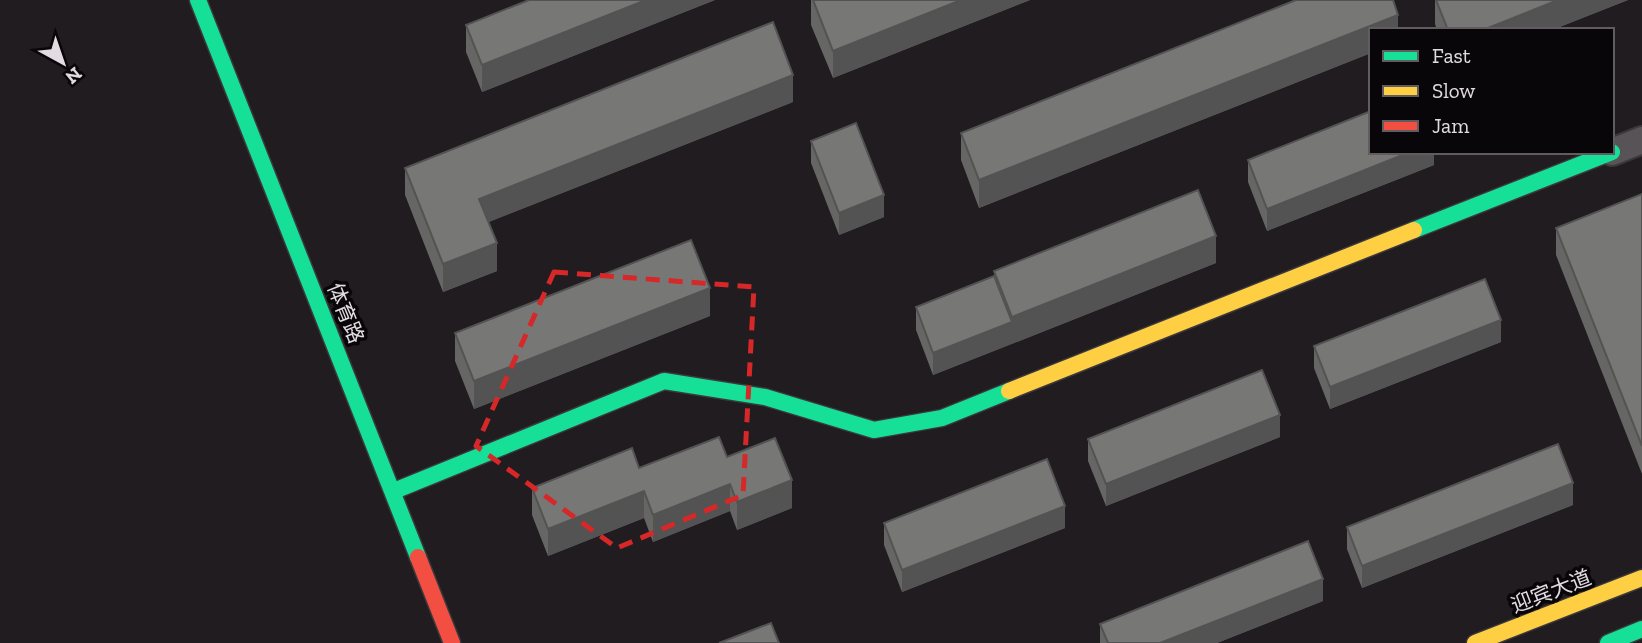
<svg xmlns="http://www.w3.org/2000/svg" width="1642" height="643" font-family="'Zilla Slab','Noto Sans SC',serif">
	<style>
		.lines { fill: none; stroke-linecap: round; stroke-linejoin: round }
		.street-casing { stroke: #3c393d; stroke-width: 30 }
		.fast-casing { stroke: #3c393d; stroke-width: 19 }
		.slow-casing { stroke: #3c393d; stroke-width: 19 }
		.jam-casing { stroke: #3c393d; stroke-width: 19 }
		.street { stroke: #575357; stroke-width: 26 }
		.fast { stroke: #16e098; stroke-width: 16 }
		.slow { stroke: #ffcf43; stroke-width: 16 }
		.jam { stroke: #f24e42; stroke-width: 16 }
		.wall { fill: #666665 }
		.shaded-wall { fill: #535353 }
		.building { fill: #777776; stroke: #535353; stroke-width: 2 }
		.marked { fill: none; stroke: #d62828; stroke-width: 5; stroke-dasharray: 14 9; stroke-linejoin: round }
		.labels { text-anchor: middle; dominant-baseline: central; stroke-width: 7; stroke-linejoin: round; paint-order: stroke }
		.street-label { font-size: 21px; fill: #e2dce2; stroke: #090609 }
	</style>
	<rect width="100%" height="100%" fill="#201c20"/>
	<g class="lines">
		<defs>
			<path id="street" d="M1612 152 1642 140"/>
			<g id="fast">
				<path d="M198 0 418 557"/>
				<path d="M1414 230 1612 152"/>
				<path d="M394 491 664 381 765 397 874 430 942 418 1009 391"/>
				<path d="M1608 643 1642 629"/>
			</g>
			<g id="slow">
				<path d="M1009 391 1414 230"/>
				<path d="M1475 643 1642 578"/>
			</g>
			<path id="jam" d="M418 557 452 643"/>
		</defs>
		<use href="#street" class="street-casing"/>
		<use href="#fast" class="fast-casing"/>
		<use href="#slow" class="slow-casing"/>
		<use href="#jam" class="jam-casing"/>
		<use href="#street" class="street"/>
		<use href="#fast" class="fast"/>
		<use href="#slow" class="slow"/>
		<use href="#jam" class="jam"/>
	</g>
	<g class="wall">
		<path d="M529 0H715L482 92 466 52V25Z"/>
		<path d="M811 0H1030L833 78 811 25Z"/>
		<path d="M1296 0H1393L1398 15V30H1371V53L979 208 961 160V133Z"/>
		<path d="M1435 0H1628L1552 30H1437L1435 24Z"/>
		<path d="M793 102 488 222 497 271 443 292 405 195V168Z"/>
		<path d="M811 141 884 217 839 235 811 163Z"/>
		<path d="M1434 152V165L1267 231 1248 182V160Z"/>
		<path d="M1642 194V474L1556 255V228Z"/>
		<path d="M1216 263 933 375 916 330V307L994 276V271Z"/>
		<path d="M710 316 474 409 455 361V333Z"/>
		<path d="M1501 342 1330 409 1314 368V346Z"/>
		<path d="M1280 437 1106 506 1088 461V439Z"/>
		<path d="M727 457 792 508 737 530 730 511 653 542 644 518 548 556 532 515V488L639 468Z"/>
		<path d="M1573 505 1362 588 1347 549V527Z"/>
		<path d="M884 523 1065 528 902 592 884 545Z"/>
		<path d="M1323 601 1217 643H1100V624Z"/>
	</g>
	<g class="shaded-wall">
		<path d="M646 0H715L482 92V65Z"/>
		<path d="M961 0H1030L833 78V51Z"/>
		<path d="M1558 0H1628L1552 30H1483Z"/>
		<path d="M1398 15V30H1371V53L979 208V180Z"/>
		<path d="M793 75V102L479 226V199Z"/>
		<path d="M1410 152H1434V165L1267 231V209Z"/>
		<path d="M884 195V217L839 235V213Z"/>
		<path d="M1216 236V263L1012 344V317Z"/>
		<path d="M497 243V271L443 292V264Z"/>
		<path d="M710 288V316L474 409V381Z"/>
		<path d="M1501 320V342L1330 409V387Z"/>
		<path d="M1012 322V344L933 375V353Z"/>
		<path d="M1280 415V437L1106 506V484Z"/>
		<path d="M792 480V508L737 530V502Z"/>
		<path d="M1573 483V505L1362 588V566Z"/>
		<path d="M730 484V511L653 542V515Z"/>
		<path d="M644 491V518L548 556V529Z"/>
		<path d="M1065 506V528L902 592V570Z"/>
		<path d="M1323 579V601L1217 643H1160Z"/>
	</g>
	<g class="building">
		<path d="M529 0H646L482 65 466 25Z"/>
		<path d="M813 0H961L833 51Z"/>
		<path d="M1296 0H1393L1398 15 979 180 961 133Z"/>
		<path d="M1436 0H1558L1483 30H1448Z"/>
		<path d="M773 22 793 75 479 199 497 243 443 264 405 168Z"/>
		<path d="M1371 111V152H1410L1267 209 1248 160Z"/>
		<path d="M856 123 884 195 839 213 811 141Z"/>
		<path d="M1198 190 1216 236 1012 317 994 271Z"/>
		<path d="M1642 194V446L1556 228Z"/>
		<path d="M691 240 710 288 474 381 455 333Z"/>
		<path d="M994 276 1012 322 933 353 916 307Z"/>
		<path d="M1485 279 1501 320 1330 387 1314 346Z"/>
		<path d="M1262 370 1280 415 1106 484 1088 439Z"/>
		<path d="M719 437 727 457 775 438 792 480 737 502 730 484 653 515 644 491 548 529 532 488 632 448 639 468Z"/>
		<path d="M1558 444 1573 483 1362 566 1347 527Z"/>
		<path d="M1047 459 1065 506 902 570 884 523Z"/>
		<path d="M1308 541 1323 579 1160 643H1108L1100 624Z"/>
		<path d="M771 623 779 643H719Z"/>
	</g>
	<path class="marked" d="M554 272 754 287 743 495 617 548 476 446Z"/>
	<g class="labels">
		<g class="street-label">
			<text transform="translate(346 313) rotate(68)">体育路</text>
			<text transform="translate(1551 591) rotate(-21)">迎宾大道</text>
		</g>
	</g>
	<rect x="1369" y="28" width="245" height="126" fill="#090609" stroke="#605c60" stroke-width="2"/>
	<rect x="1383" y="51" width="35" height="10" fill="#16e098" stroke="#605c60" stroke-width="2"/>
	<text x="1432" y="63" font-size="21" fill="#e2dce2">Fast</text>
	<rect x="1383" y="86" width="35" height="10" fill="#ffcf43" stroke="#605c60" stroke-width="2"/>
	<text x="1432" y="98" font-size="21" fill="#e2dce2">Slow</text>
	<rect x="1383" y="121" width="35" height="10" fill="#f24e42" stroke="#605c60" stroke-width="2"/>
	<text x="1432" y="133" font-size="21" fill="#e2dce2">Jam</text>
	<g transform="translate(63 63) rotate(140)" stroke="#090609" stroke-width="5" paint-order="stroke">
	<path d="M0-5L12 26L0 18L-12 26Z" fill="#e2dce2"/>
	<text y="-10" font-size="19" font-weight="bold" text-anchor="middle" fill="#e2dce2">N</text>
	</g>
</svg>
